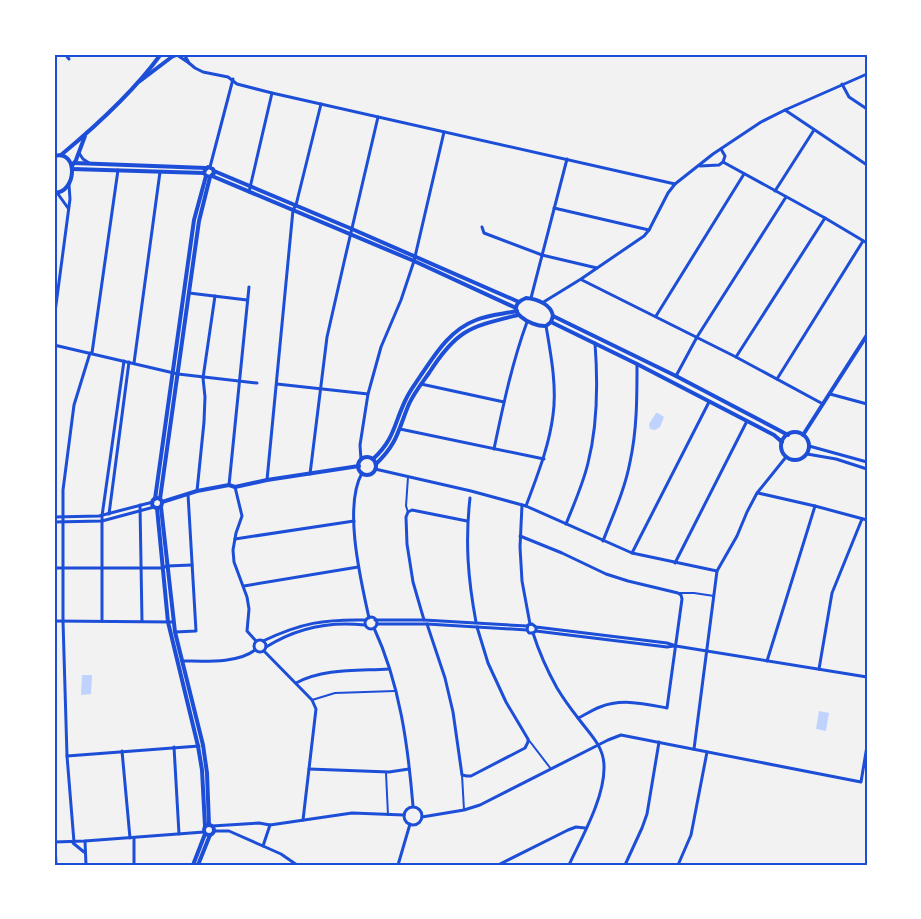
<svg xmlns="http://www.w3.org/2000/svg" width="921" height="919" font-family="'Sofia Sans Condensed',sans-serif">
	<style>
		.water { fill: #bfd3fe }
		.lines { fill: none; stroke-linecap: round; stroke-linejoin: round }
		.pedestrian { stroke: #1d4ed8; stroke-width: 2 }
		.minor { stroke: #1d4ed8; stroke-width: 3 }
		.tertiary { stroke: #1d4ed8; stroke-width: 4 }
		.secondary { stroke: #1d4ed8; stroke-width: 4 }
		.neatline { fill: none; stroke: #1d4ed8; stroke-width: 2 }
	</style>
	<rect width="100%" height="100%" fill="#f2f2f2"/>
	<g class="water">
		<path d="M656 413H658L664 417 660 427 655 430 650 429 649 424Z"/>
		<path d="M82 675H92L91 694 81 695Z"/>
		<path d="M819 711 829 713 826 731 816 729Z"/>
	</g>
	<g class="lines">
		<g class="pedestrian">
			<path d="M408 477 406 506 408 512"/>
			<path d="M678 593H694L714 596"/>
			<path d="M312 700 335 693 395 691"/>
			<path d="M528 739 551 769"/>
			<path d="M386 773 388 815"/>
			<path d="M462 775 464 810"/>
		</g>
		<g class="minor">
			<path d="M65 54 69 59"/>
			<path d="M177 55 189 63 184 54"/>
			<path d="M189 63 195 68 203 72 228 77 237 84 272 93 675 184"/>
			<path d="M842 84 849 97 867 109"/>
			<path d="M785 110 867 165"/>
			<path d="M79 153 83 159 89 163"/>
			<path d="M723 162 825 218 867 243"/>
			<path d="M700 166 719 165 723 162 725 156 721 149"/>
			<path d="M210 167 233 79"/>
			<path d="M775 191 814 130"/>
			<path d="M249 192 272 93"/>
			<path d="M58 194 68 208"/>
			<path d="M554 208 649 230"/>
			<path d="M482 227 484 233 542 255 597 268"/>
			<path d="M582 280 736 357 823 404"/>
			<path d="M189 293 247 300"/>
			<path d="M531 298 567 159"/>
			<path d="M542 303 581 279 644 236 649 230 668 193 675 184 713 154 761 122 785 110 867 74"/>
			<path d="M656 316 744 174"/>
			<path d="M54 320 70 199 69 185"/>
			<path d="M54 345 178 374 257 383"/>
			<path d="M92 353 118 170"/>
			<path d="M736 357 825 218"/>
			<path d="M134 363 160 172"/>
			<path d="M676 376 697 337 786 197"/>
			<path d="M777 379 863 241"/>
			<path d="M277 384 368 394"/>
			<path d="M421 384 504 402"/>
			<path d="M830 394 867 404"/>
			<path d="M400 429 544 459"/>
			<path d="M809 446 867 462"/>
			<path d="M494 449C503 406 512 363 527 322"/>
			<path d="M807 454 836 459 867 469"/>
			<path d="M361 460 360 445 368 394 381 347 401 300 414 261 444 132"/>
			<path d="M375 469 471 491 526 506 632 553 717 571"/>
			<path d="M362 473C343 507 361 581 369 618"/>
			<path d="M310 474 327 337 345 258 378 117"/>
			<path d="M267 480 293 210 296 205 321 104"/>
			<path d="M229 485 249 287"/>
			<path d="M235 487 242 516 236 533 233 550 234 562 247 597 249 609 247 631 256 641"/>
			<path d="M197 491 204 422 205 397 203 378 215 296"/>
			<path d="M758 493 815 506 867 520"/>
			<path d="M470 498C465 542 468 579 476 622"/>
			<path d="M140 505 142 621"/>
			<path d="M522 505 520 547 522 581 530 624"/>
			<path d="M526 506C537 476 549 447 553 415 557 387 551 355 546 326"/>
			<path d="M109 514 129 362"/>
			<path d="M54 517 99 516 153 502"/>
			<path d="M54 522 102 521 154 507"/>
			<path d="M566 524C574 504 583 484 588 463 598 424 598 383 595 343"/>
			<path d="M520 536 562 553 606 574 628 581 678 593 681 595 682 599 667 708C645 704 622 698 600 707 592 710 585 715 578 718"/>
			<path d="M235 539 354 521"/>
			<path d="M603 541C613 515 625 489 630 462 637 430 637 398 637 365"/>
			<path d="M632 553 709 402"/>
			<path d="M675 563 747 421"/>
			<path d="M54 568H162L167 566 192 565"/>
			<path d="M244 586 358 567"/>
			<circle cx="371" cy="623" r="6"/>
			<path d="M375 620H424L527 626"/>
			<path d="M424 620 413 582 407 544 406 517 408 512 412 510 467 521"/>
			<path d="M54 621 173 622"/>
			<path d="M102 621V516L124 361"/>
			<path d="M377 624H427L527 630"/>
			<path d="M427 624 445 678 453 712 462 775 467 776H471L525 748 528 742V739L506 702 488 663 477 627"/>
			<path d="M536 627V631L533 633H529L527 630 528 625 532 624 536 627 667 643 676 646 867 677"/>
			<path d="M374 628C400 684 408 746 413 806"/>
			<path d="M536 631 667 647 674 646"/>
			<path d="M175 632 196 631 188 494"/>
			<path d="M533 633C539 652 547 670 557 688 563 698 571 709 578 718 589 733 604 746 604 766 605 797 582 837 569 865"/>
			<circle cx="260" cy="646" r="6"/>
			<path d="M263 641C301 623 324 619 366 620"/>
			<path d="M266 647C296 628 330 621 365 625"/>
			<path d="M264 651 312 700 316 709 303 820"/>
			<path d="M182 661C203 661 237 664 255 650"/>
			<path d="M767 661 815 506"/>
			<path d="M819 669 832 593 862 519"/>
			<path d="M296 683C324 668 358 671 389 669"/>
			<path d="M174 747 179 834"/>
			<path d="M694 749 717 571 737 536 747 512 757 493 786 457"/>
			<path d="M122 751 130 838"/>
			<path d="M67 756 199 746"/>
			<path d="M309 769 389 772 409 769"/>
			<circle cx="413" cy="816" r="9"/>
			<path d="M422 817 464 810 480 805 608 740 621 735 861 782 867 746"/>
			<path d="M270 825 352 813 404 815"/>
			<path d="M212 826 259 823 270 825 263 846 229 831H214"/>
			<path d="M134 838V865"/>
			<path d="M85 841 86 865"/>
			<path d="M54 842 85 841 204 832"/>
			<path d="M74 842 67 756 63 621V490L74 405 90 353"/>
			<path d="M55 843 56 865"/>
			<path d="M73 843 84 852"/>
			<path d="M263 846 281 854 297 865"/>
			<path d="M398 865 410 824"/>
			<path d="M498 865 568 830 576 827 585 828"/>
			<path d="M625 865 642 828 647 814 659 742"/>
			<path d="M678 865 691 835 707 752"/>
		</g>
		<g class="tertiary">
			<path d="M74 163 206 168"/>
			<path d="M72 169 204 173"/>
			<path d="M214 171 352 229 519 302"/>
			<path d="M212 176 414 261 516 308"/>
			<path d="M526 298C537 299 551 304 553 316L551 322 546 326C531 327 500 309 526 298Z"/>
			<path d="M553 316 676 376 788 435"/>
			<path d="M551 322 637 364 774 435 782 442"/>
			<circle cx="795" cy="446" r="14"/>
			<path d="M803 435 867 335"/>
			<circle cx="367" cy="466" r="9"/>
			<path d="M373 459C395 439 394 423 406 399 410 390 416 383 421 375 436 353 450 330 476 320 488 315 503 314 517 311"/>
			<path d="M376 464C398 443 398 430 409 404 414 393 422 383 429 373 457 329 470 327 518 315"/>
			<circle cx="157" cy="503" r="5"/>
			<path d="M155 499 194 220 206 176"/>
			<path d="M160 499 199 221 210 177 214 173 213 169 208 167 205 170 204 173 206 176 210 177"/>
			<path d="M162 502 197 491 229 485 235 487 267 480 359 466"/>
			<path d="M161 507 175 632 203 745 207 773 209 825"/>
			<path d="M157 508 168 622 198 746 202 770 205 826"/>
			<circle cx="209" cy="830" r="5"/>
			<path d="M193 865 205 834"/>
			<path d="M198 865 210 835"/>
		</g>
		<g class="secondary">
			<path d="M168 54 173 56 179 54"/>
			<path d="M140 81 173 56"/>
			<path d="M61 155C96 126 135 90 161 54"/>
			<path d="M54 156C79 149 77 193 54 193"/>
			<path d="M72 166 76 160 85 136"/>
		</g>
	</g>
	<rect width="921" height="919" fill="none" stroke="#ffffff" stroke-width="111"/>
	<rect x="56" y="56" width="810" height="808" class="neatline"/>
</svg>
